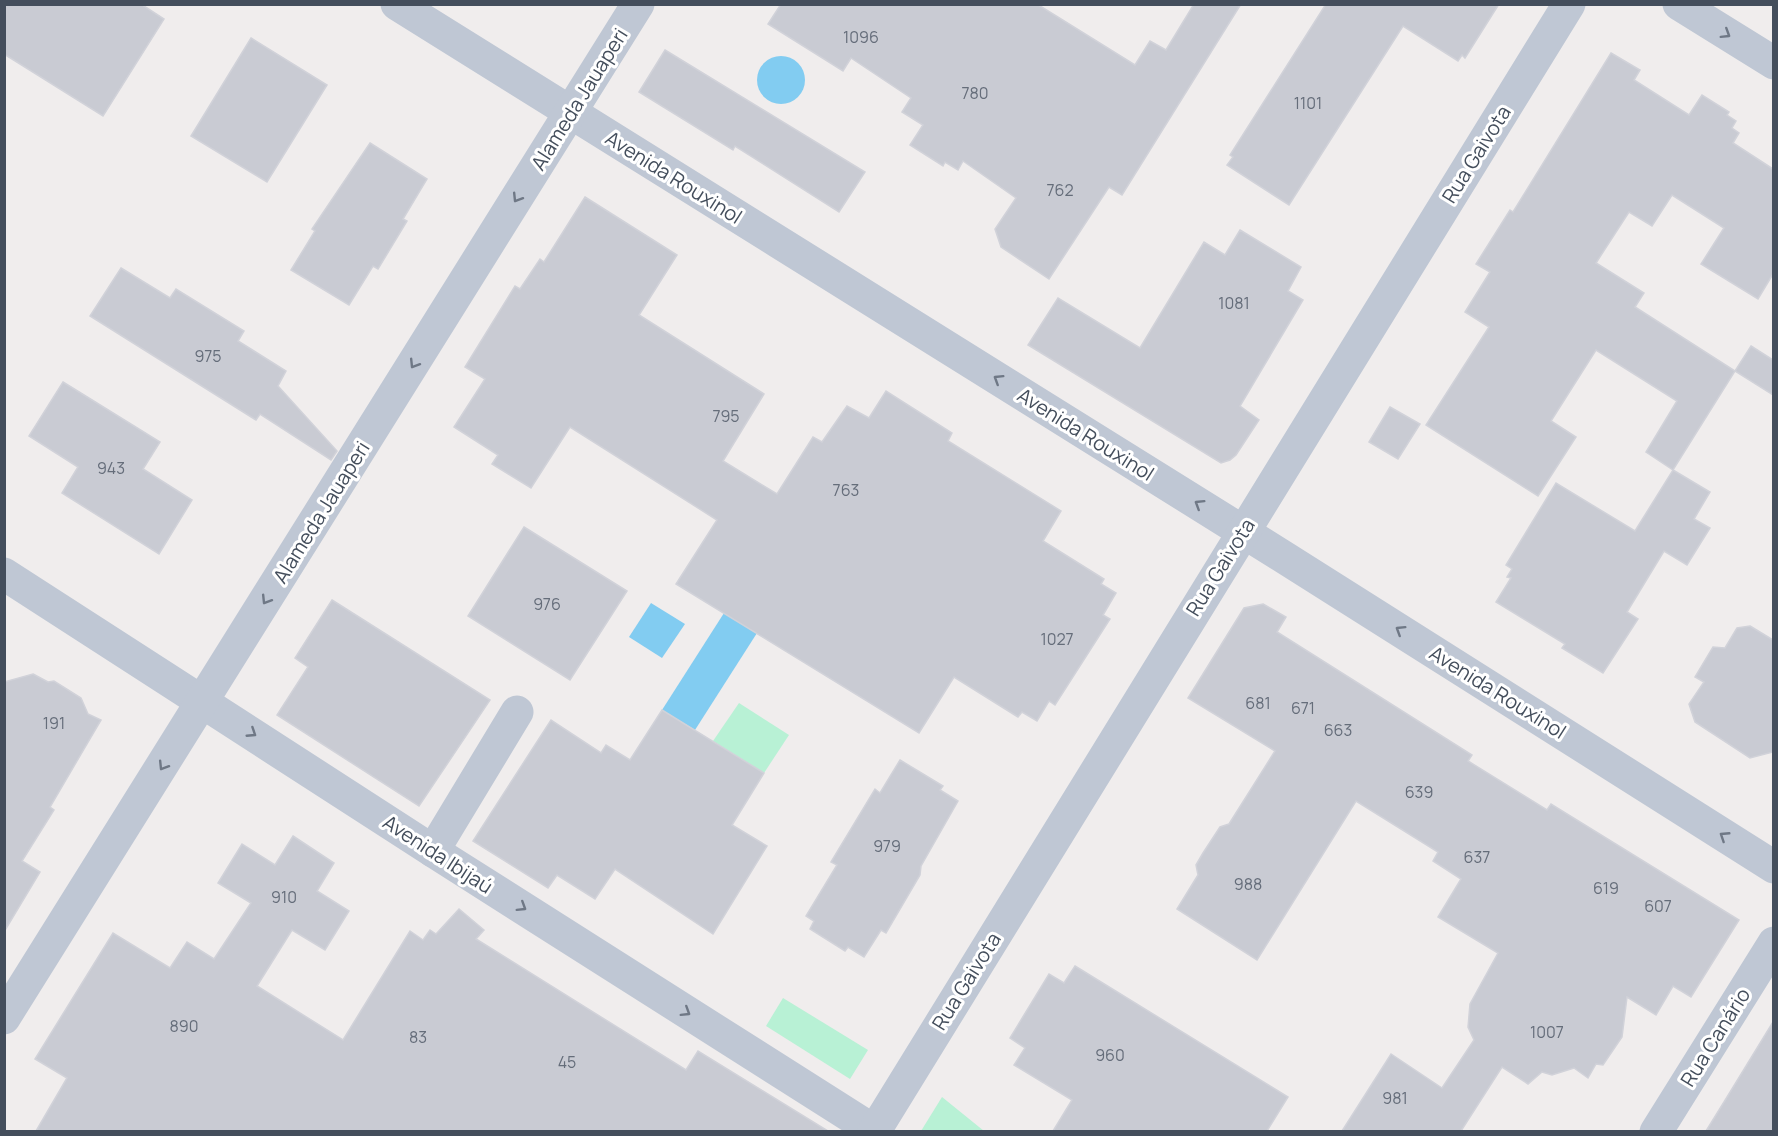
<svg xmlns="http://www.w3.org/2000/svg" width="1778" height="1136" font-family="Manrope,sans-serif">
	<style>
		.green { fill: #b8f1d5 }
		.water { fill: #82ccf1 }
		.building { fill: #c9cbd3; stroke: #d1d2d9; stroke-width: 1.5 }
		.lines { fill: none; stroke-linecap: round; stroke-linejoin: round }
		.minor { stroke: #bfc7d4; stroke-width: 33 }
		.oneway { stroke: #6f7886 }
		.labels { text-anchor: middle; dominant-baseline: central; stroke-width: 6; stroke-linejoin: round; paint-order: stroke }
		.number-label { font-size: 16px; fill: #656d7a }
		.street-label { font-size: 20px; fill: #444e5c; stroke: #fff }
	</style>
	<rect width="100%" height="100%" fill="#f0eded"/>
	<g class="green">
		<path d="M739 703 789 735 764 773 713 741Z"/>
		<path d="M783 998 868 1050 850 1079 766 1026Z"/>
		<path d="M942 1097 984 1131H921Z"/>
	</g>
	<g class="water">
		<circle cx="781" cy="80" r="24"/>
		<path d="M651 603 685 624 662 658 629 637Z"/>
		<path d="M724 613 757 633 695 730 662 710Z"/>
	</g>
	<g class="building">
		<path d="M4 4H141L164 19 103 116 4 54Z"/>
		<path d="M781 4H1037L1135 65 1150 41 1166 50 1194 4H1241L1122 195 1109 187 1049 279 1001 247 995 229 1016 198 963 161 958 170 945 162 943 166 910 145 923 125 902 112 911 98 851 58 843 71 768 24Z"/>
		<path d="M1326 4H1499L1465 58 1462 55 1458 61 1403 26 1289 205 1227 165 1233 157 1230 155Z"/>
		<path d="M251 38 327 85 267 182 191 136Z"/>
		<path d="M665 50 865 172 839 212 735 146 733 150 639 92Z"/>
		<path d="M1611 53 1640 70 1634 80 1689 115 1702 95 1729 112 1727 115 1736 121 1732 128 1739 133 1733 143 1773 169V274L1758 299 1701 264 1724 228 1672 195 1652 226 1629 212 1596 263 1644 293 1635 307 1735 371 1673 470 1646 452 1677 401 1596 350 1551 421 1576 437 1538 496 1426 425 1489 327 1465 312 1490 272 1476 264 1510 210 1513 212Z"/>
		<path d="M370 143 427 179 403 219 407 221 378 269 373 266 349 305 291 270 315 231 312 229Z"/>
		<path d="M585 197 677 255 639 315 764 394 723 461 777 494 813 437 822 442 847 406 869 418 886 391 952 433 948 441 1061 511 1043 541 1104 579 1101 584 1116 593 1103 615 1110 619 1055 705 1049 701 1037 721 1022 712 1018 717 954 677 919 733 676 584 717 520 570 427 531 488 492 464 498 455 454 427 485 379 465 367 515 286 520 289 540 259 544 262Z"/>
		<path d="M1240 230 1301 267 1288 291 1303 300 1240 406 1259 420 1236 455 1230 460 1221 463 1028 345 1058 298 1140 348 1204 242 1225 255Z"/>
		<path d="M121 268 170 298 176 289 244 331 238 341 286 371 278 386 337 451 331 460 260 414 256 420 90 316Z"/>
		<path d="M1751 346 1773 360V395L1735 371Z"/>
		<path d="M63 382 160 442 143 469 192 500 159 554 62 493 78 467 29 436Z"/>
		<path d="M1390 407 1420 424 1398 459 1369 442Z"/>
		<path d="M1673 470 1710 492 1694 519 1710 528 1687 565 1664 551 1627 612 1638 619 1603 673 1562 648 1565 644 1496 602 1511 578 1507 577 1512 569 1506 565 1556 483 1635 531Z"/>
		<path d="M524 527 627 591 570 680 468 616Z"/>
		<path d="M332 600 490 700 419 806 277 715 308 667 295 658Z"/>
		<path d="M1263 604 1286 617 1277 632 1472 755 1468 761 1547 810 1551 804 1739 920 1691 997 1673 986 1656 1015 1627 997 1622 1037 1603 1065 1596 1064 1588 1078 1574 1068 1552 1075 1542 1072 1528 1084 1502 1067 1461 1131H1342L1391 1054 1442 1088 1474 1040 1468 1027 1470 1004 1498 953 1438 917 1461 879 1433 861 1438 852 1356 801 1257 960 1177 909 1198 875 1196 865 1203 853 1220 827 1229 824 1275 751 1188 698 1244 608Z"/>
		<path d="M1750 626 1773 640V752L1750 758 1695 722 1689 704 1704 682 1695 677 1713 647 1725 648 1737 628Z"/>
		<path d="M33 674 48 682 54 681 81 698 88 714 101 720 50 807 54 810 22 861 40 872 4 932V682Z"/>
		<path d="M662 710 764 773 732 825 767 846 713 934 615 869 595 899 557 875 548 888 473 841 551 720 601 753 606 745 630 760Z"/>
		<path d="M900 760 943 786 940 790 958 801 921 866 920 875 886 933 881 930 864 957 848 947 845 951 810 929 814 921 806 916 837 865 831 862 875 789 880 793Z"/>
		<path d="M293 836 334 863 317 891 349 911 325 950 292 930 257 986 343 1040 410 931 423 940 430 930 436 934 459 909 484 930 476 939 686 1070 698 1051 828 1131H36L67 1078 35 1059 113 933 170 968 187 942 214 959 251 903 218 883 242 844 275 865Z"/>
		<path d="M1075 966 1288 1097 1267 1131H1053L1072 1100 1014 1065 1025 1048 1010 1038 1049 974 1064 983Z"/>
		<path d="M1773 1022V1131H1706L1724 1102Z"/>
	</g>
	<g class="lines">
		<g class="minor">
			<path d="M397 4 1282 556 1774 867"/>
			<path d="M1679 4 1774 63"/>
			<path d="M4 574 433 851 874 1131"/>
			<path d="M433 851 517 712"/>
			<path d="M4 1018 638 4"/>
			<path d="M874 1132 1569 4"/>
			<path d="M1656 1132 1774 943"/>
		</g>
	</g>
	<defs><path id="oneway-chevron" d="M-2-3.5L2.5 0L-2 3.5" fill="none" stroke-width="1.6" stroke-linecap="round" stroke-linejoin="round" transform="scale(1.5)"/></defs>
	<g class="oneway">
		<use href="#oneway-chevron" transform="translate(1726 34) rotate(32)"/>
		<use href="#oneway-chevron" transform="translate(517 198) rotate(122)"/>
		<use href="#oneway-chevron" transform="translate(414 364) rotate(122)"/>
		<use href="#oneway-chevron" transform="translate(998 379) rotate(-148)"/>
		<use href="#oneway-chevron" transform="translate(1199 504) rotate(-148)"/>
		<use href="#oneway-chevron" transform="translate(266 600) rotate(122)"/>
		<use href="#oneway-chevron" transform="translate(1400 630) rotate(-148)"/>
		<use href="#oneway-chevron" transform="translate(252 733) rotate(33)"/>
		<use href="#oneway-chevron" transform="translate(163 766) rotate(122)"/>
		<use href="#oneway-chevron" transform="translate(1724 836) rotate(-147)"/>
		<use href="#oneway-chevron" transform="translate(522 907) rotate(32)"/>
		<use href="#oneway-chevron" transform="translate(686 1012) rotate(32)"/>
	</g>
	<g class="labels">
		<g class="number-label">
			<text x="861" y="37">1096</text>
			<text x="975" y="93">780</text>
			<text x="1308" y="103">1101</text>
			<text x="1060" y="190">762</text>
			<text x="1234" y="303">1081</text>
			<text x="208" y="356">975</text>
			<text x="726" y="416">795</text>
			<text x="111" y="468">943</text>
			<text x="846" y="490">763</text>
			<text x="547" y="604">976</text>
			<text x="1057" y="639">1027</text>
			<text x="1258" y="703">681</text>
			<text x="1303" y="708">671</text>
			<text x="54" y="723">191</text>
			<text x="1338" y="730">663</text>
			<text x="1419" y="792">639</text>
			<text x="887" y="846">979</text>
			<text x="1477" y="857">637</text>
			<text x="1248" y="884">988</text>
			<text x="1606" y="888">619</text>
			<text x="284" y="897">910</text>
			<text x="1658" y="906">607</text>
			<text x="184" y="1026">890</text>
			<text x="1547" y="1032">1007</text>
			<text x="418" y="1037">83</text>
			<text x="1110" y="1055">960</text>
			<text x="567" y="1062">45</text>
			<text x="1395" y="1098">981</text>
		</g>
		<g class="street-label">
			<text transform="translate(579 99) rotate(-58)">Alameda Jauaperi</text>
			<text transform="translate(1476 154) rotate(-58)">Rua Gaivota</text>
			<text transform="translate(674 177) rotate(32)">Avenida Rouxinol</text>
			<text transform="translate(1086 434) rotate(32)">Avenida Rouxinol</text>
			<text transform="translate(321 512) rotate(-58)">Alameda Jauaperi</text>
			<text transform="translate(1220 567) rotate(-58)">Rua Gaivota</text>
			<text transform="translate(1498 692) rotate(32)">Avenida Rouxinol</text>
			<text transform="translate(438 854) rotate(33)">Avenida Ibijaú</text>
			<text transform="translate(966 981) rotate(-58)">Rua Gaivota</text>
			<text transform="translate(1715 1037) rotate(-58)">Rua Canário</text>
		</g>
	</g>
	<rect width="1778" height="1136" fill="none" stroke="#444e5c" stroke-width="12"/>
</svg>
